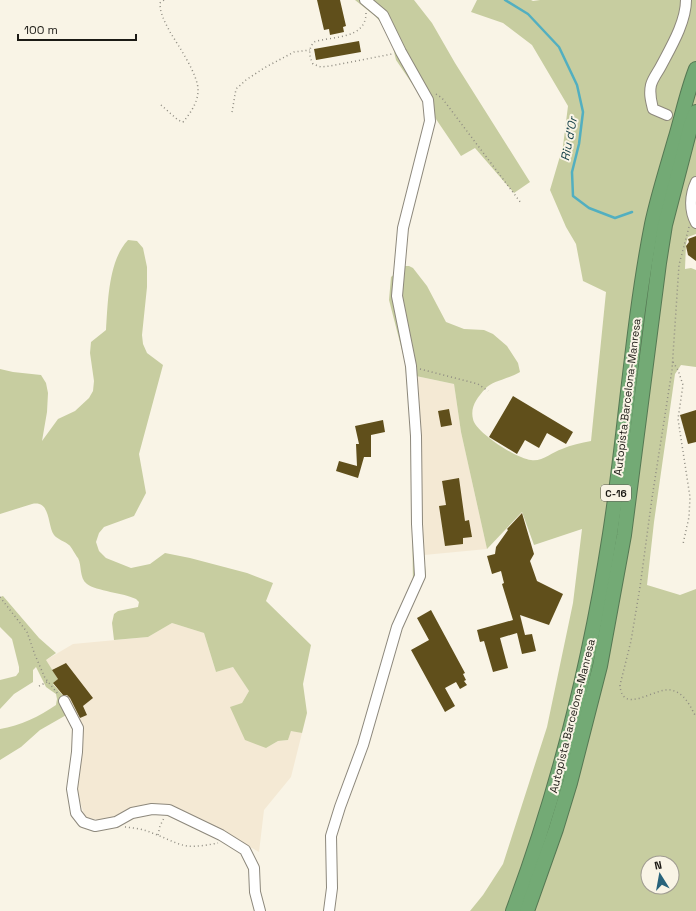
<svg xmlns="http://www.w3.org/2000/svg" width="696" height="911" font-family="'Space Grotesk',sans-serif">
	<style>
		.industrial { fill: #f4e9d4 }
		.green { fill: #c7cda0; fill-rule: evenodd }
		.lines { fill: none; stroke-linecap: round; stroke-linejoin: round }
		.stream { stroke: #52afc0; stroke-width: 2.5 }
		.building { fill: #604f1b }
		.minor-casing { stroke: #8d887c; stroke-width: 12 }
		.highway-casing { stroke: #557853; stroke-width: 16 }
		.path { stroke: #8f8c82; stroke-width: 1.5; stroke-dasharray: 1 3; stroke-linecap: butt }
		.minor { stroke: #fff; stroke-width: 10 }
		.highway { stroke: #73aa75; stroke-width: 14 }
		.labels { text-anchor: middle; dominant-baseline: central; stroke-width: 4; stroke-linejoin: round; paint-order: stroke }
		.shield { fill: #f9f4e6; stroke: #5e5b54; stroke-width: 1 }
		.shield-label { font-size: 10px; font-weight: bold; fill: #1c1a15 }
		.street-label { font-size: 11px; fill: #1c1a15; stroke: #f9f4e6 }
		.water-label { font-size: 12px; font-style: italic; fill: #18434b; stroke: #f9f4e6 }
	</style>
	<rect width="100%" height="100%" fill="#f9f4e6"/>
	<g class="industrial">
		<path d="M416 376 454 384 461 432 487 549 424 555Z"/>
		<path d="M172 623 204 633 216 672 233 667 249 691 242 703 266 748 278 741 288 740 291 730 302 733 291 777 264 810 259 852 210 825 163 806 126 810 112 820 104 821 85 817 77 792 82 746 81 723 75 710 53 683 46 660 73 644 148 637Z"/>
	</g>
	<g class="green">
		<path d="M355 0H414L432 23 455 63 530 182 514 193 475 148 461 156 396 60 389 31 375 16Z"/>
		<path d="M477 0H531L533 1 540 0H696V234L688 237 686 244 685 269 691 268 696 270V367L681 365 675 374 654 522 647 585 680 595 696 589V911H470L483 895 503 864 547 727 573 603 582 529 534 545 522 512 487 549 461 432 454 384 416 376 424 555 426 576 411 609 403 605 413 586 411 434 405 362 389 300 391 277 404 266H409L413 268 427 286 446 322 464 329 484 330 493 334 507 346 518 363 520 372C509 379 491 381 485 389 477 398 470 407 473 419 475 432 517 459 531 460 542 462 552 452 562 449 571 445 581 443 591 441L606 292 583 281 576 244 566 227 550 190 563 146 568 106 532 45 503 23 471 12ZM648 863H672V887H648Z"/>
		<path d="M128 240 137 241 143 248 147 267V287L142 335 143 344 147 353 163 365 139 454 146 493 134 516 104 527 99 533 96 542 99 551 106 558 131 568 150 564 165 553 190 558 247 573 273 583 266 601 311 645 303 684 307 713 302 733 291 731 288 740 278 741 266 748 245 740 230 707 242 703 249 691 233 667 216 672 204 633 172 623 148 637 114 640 112 623 114 614 118 611 138 607 139 602 136 599C124 593 96 591 87 584 79 578 82 565 78 558 76 556 71 546 69 545 65 541 58 540 54 535 47 525 51 500 32 504L0 514V369L13 372 41 375 46 383 48 393 47 412 42 441 58 419 75 411 89 398 93 391 94 381 90 353 91 342 106 330C108 303 108 261 128 240Z"/>
		<path d="M3 596 39 638 56 653 46 660 58 679 53 684 75 710 40 730 21 747 0 760V729C20 726 40 716 56 705L57 699 56 694 46 687 36 667 33 670V682L14 694 0 709V680L16 676 19 672V667L12 639 0 627V597Z"/>
	</g>
	<g class="lines">
		<path class="stream" d="M505 0 528 14 559 47 577 85 583 112 579 144 572 172 573 196 589 208 615 218 632 212"/>
	</g>
	<g class="building">
		<path d="M317 0H340L346 26 343 27 344 32 330 35 329 29 324 30Z"/>
		<path d="M359 41 361 52 316 60 314 49Z"/>
		<path d="M696 236V261L688 255 686 246 689 242 688 239Z"/>
		<path d="M513 396 573 432 566 444 547 433 539 448 525 440 517 454 489 437Z"/>
		<path d="M449 409 452 425 441 427 438 411Z"/>
		<path d="M696 410V442L688 444 680 415Z"/>
		<path d="M383 420 385 432 371 435V457H364L358 478 336 471 339 461 357 466 356 444H359L355 426Z"/>
		<path d="M459 478 465 521 469 520 472 537 463 538V544L445 546 439 506 446 505 442 481Z"/>
		<path d="M522 513 534 554 530 561 537 581 563 594 549 625 520 615 525 635 532 634 536 651 522 654 517 633 500 638 508 668 493 672 484 641 480 642 477 630 513 620 502 584 504 583 501 571 492 574 487 556 495 554 496 547 508 530 507 529Z"/>
		<path d="M431 610 465 673 463 674 466 680 464 681 467 685 460 689 456 682 445 688 455 706 445 712 411 650 429 640 417 618Z"/>
		<path d="M66 663 93 698 83 706 87 715 80 718 70 698 67 695H63L53 683 58 679 52 670Z"/>
	</g>
	<g class="lines">
		<defs>
			<g id="minor">
				<path d="M667 115 653 109C651 101 649 94 651 85 653 78 658 72 661 66 671 47 686 22 686 0"/>
				<path d="M696 182C690 195 689 210 696 223"/>
				<path d="M64 701 78 728 77 752 72 789 76 813 83 822 95 826 116 822 132 813 152 809 169 810 221 835 245 850 254 868 255 892 260 911"/>
				<path d="M329 911 332 888 331 836 340 807 363 745 397 627 420 576 417 524 416 436 411 366 397 296 403 228 430 121 428 100 401 52 383 15 365 0"/>
			</g>
			<g id="highway">
				<path d="M513 911C559 788 590 663 610 534 626 431 632 326 652 224 658 196 667 168 675 140 682 117 687 92 696 69"/>
				<path d="M527 911 556 829 570 783 600 666 624 535 659 263 665 225 691 125 696 112"/>
			</g>
		</defs>
		<use href="#minor" class="minor-casing"/>
		<use href="#highway" class="highway-casing"/>
		<g class="path">
			<path d="M366 13C366 40 331 36 314 42 308 49 309 56 313 64L321 67 330 66 392 54"/>
			<path d="M436 94 442 98 521 203"/>
			<path d="M161 105 178 120 183 122C190 114 198 102 198 91 199 76 178 45 170 32 165 22 160 14 160 3L164 0"/>
			<path d="M232 112 236 89 246 80 264 68 294 52 310 50"/>
			<path d="M689 227 679 265 672 370 652 498 640 587 631 641 620 685C622 716 655 687 671 690 685 693 690 706 696 717"/>
			<path d="M673 362 678 370 683 385 678 419 690 497 689 517 683 544"/>
			<path d="M420 369 478 384 488 391"/>
			<path d="M0 597 27 632 35 655 45 678 58 694"/>
			<path d="M39 686 47 682"/>
			<path d="M125 827C134 828 144 829 152 833 164 837 175 844 187 846 197 847 208 845 218 843"/>
			<path d="M158 835 160 826 164 818"/>
		</g>
		<use href="#minor" class="minor"/>
		<use href="#highway" class="highway"/>
	</g>
	<g class="labels">
		<rect class="shield" x="601" y="485" width="30" height="16" rx="3"/>
		<g class="shield-label">
			<text x="616" y="493">C-16</text>
		</g>
		<g class="street-label">
			<text transform="translate(627 397) rotate(-83)">Autopista Barcelona-Manresa</text>
			<text transform="translate(572 716) rotate(-76)">Autopista Barcelona-Manresa</text>
		</g>
		<g class="water-label">
			<text transform="translate(569 139) rotate(-79)">Riu d'Or</text>
		</g>
	</g>
	<g transform="translate(660 875) rotate(349)"><circle r="19" fill="#f9f4e6" stroke="#a19d92"/>
	<path d="M0-3L7 15L0 10L-7 15Z" fill="#28637b"/>
	<text y="-6" font-size="11" font-weight="bold" text-anchor="middle" fill="#1c1a15">N</text>
	</g>
	<path d="M18 34v6h118v-6" fill="none" stroke="#1c1a15" stroke-width="2"/>
	<text x="24" y="34" font-size="12" fill="#1c1a15" stroke="#f9f4e6" stroke-width="3" paint-order="stroke">100 m</text>
</svg>
